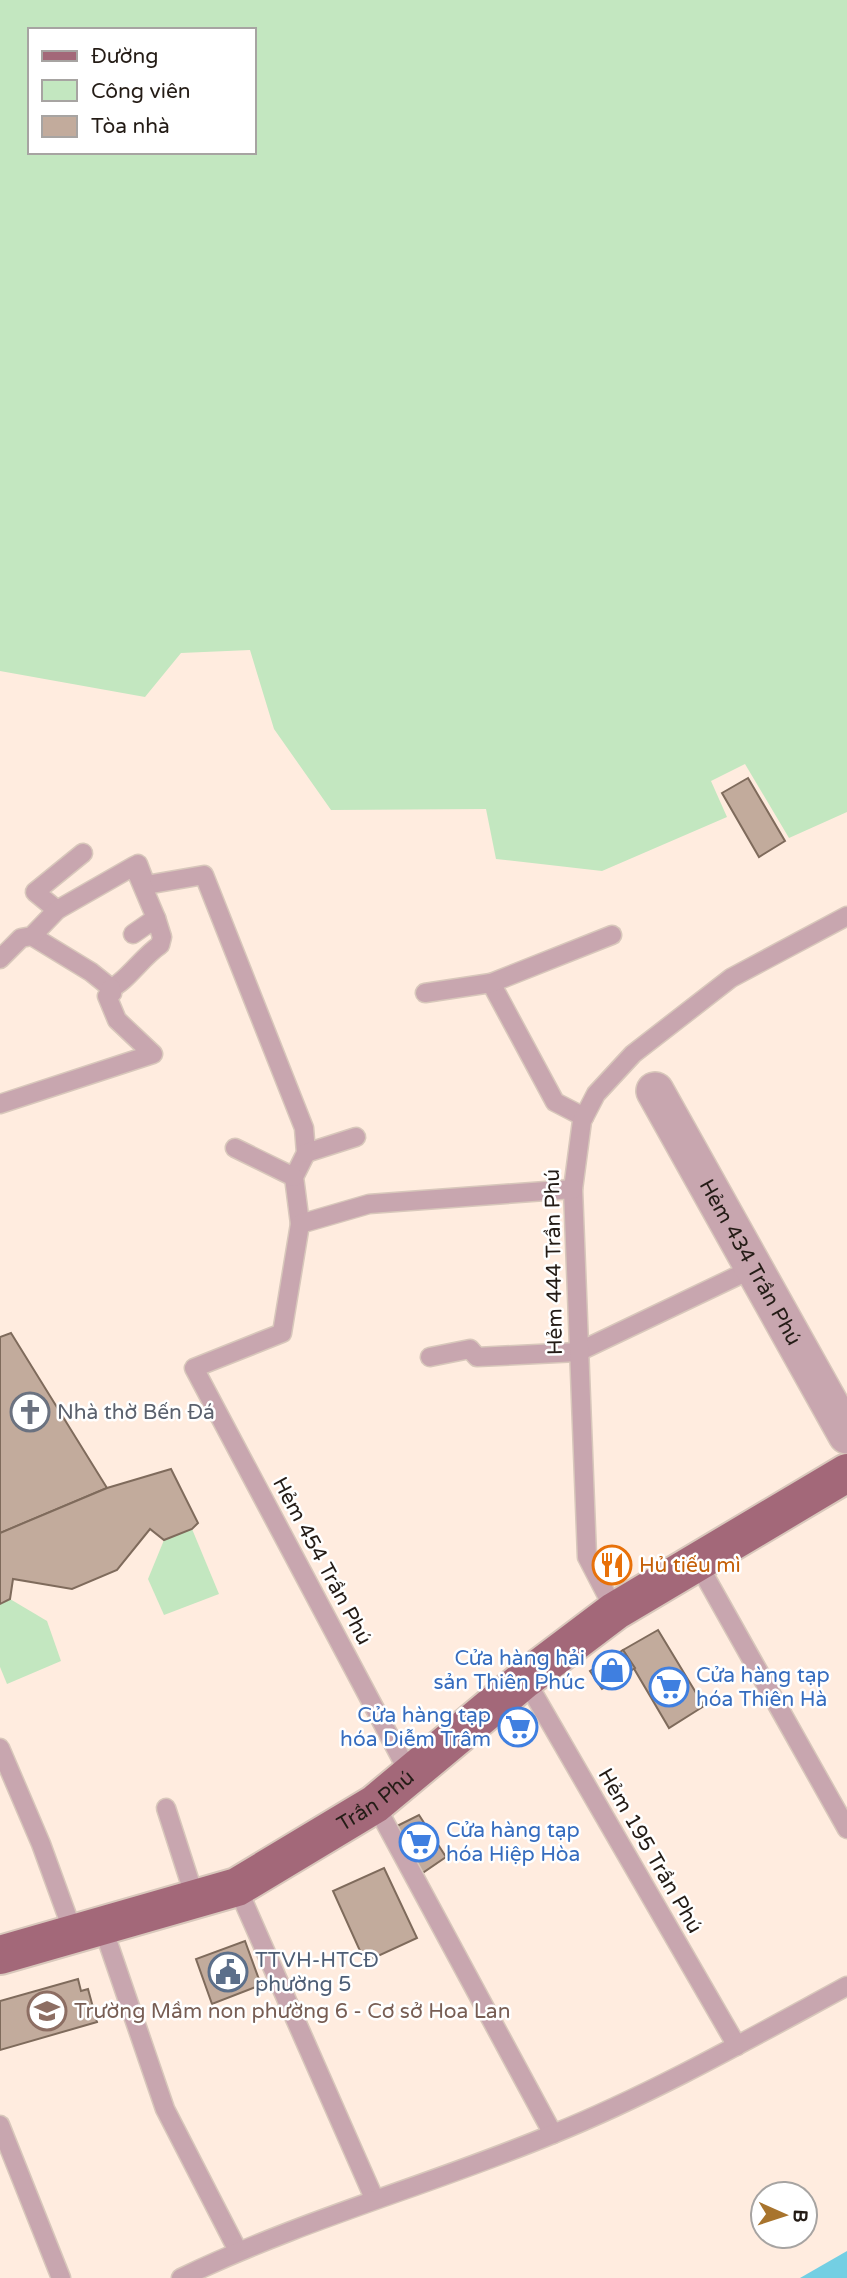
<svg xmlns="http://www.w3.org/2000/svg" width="847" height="2278" font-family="'Varela Round',sans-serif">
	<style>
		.green { fill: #c3e7c0; fill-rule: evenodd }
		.water { fill: #73cfe3 }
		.building { fill: #c2ab9c; stroke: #7f6b5c; stroke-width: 2 }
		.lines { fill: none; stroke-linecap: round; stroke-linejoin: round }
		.lane-casing { stroke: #d8c7bb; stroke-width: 21 }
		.street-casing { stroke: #d8c7bb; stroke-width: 40 }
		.primary-casing { stroke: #d8c7bb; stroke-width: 42 }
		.lane { stroke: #c8a6af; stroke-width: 18 }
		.street { stroke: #c8a6af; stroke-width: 37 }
		.primary { stroke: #a36879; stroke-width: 38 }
		.labels { text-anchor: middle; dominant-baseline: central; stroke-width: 5; stroke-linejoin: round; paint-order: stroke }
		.street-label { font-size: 21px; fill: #241c16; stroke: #fff }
		.worship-label { font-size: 21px; fill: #5b616d; stroke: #fff; text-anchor: start }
		.food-label { font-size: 21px; fill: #c56008; stroke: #fff; text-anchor: start }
		.shop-label { font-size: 21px; fill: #366cbe; stroke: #fff; text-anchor: end }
		.service-label { font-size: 21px; fill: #4e5e75; stroke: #fff; text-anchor: start }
		.education-label { font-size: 21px; fill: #785e54; stroke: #fff; text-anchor: start }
	</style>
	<rect width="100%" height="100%" fill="#ffecdf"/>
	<g class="green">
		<path d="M0 0H847V812L789 838 745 764 711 781 727 817 602 871 496 859 486 809 331 810 274 729 250 650 181 653 145 697 0 671ZM30 30H254V152H30Z"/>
		<path d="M192 1529 219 1594 164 1615 148 1579 164 1540Z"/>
		<path d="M10 1599 47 1621 61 1661 7 1684 0 1667V1604Z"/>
	</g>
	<path class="water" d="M847 2251V2278H800Z"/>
	<g class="building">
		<path d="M748 778 785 841 759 857 722 793Z"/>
		<path d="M11 1333 107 1488 0 1533V1337Z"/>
		<path d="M171 1469 198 1523 192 1529 164 1540 150 1529 117 1570 72 1589 13 1579 10 1599 0 1604V1533L107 1488Z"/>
		<path d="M658 1630 704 1706 669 1728 623 1650Z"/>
		<path d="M623 1650 635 1668 602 1689 590 1671Z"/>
		<path d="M525 1711 535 1727 511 1742 500 1727Z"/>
		<path d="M419 1815 446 1857 421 1874 393 1828Z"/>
		<path d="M384 1868 417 1938 365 1962 333 1891Z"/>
		<path d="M245 1941 261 1985 212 2004 196 1959Z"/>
		<path d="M78 1979 81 1991 88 1989 97 2022 0 2050V2001Z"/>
	</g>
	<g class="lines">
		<defs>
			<g id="lane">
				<path d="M138 864 146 885 204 875 304 1128 306 1153 294 1177 300 1224"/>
				<path d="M57 910 35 892 83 853"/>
				<path d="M32 936 91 972 111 988C125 983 143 956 160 945L162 937 156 918"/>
				<path d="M0 959 21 938 32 936 57 910 134 866 156 918 133 934"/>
				<path d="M491 983 555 1102 584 1117"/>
				<path d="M425 993 491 983 612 935"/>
				<path d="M0 1104 153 1054 117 1020 107 996 112 993 111 988"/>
				<path d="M235 1148 294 1177"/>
				<path d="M306 1153 356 1137"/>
				<path d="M430 1357 470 1349 477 1357 578 1352 754 1268"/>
				<path d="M697 1562 847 1829"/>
				<path d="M615 1611 587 1557 573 1189 582 1121 596 1094 633 1054 731 978 847 916"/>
				<path d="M525 1679 737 2046"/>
				<path d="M0 1748 41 1844 73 1932"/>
				<path d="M410 1775 194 1368 282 1333 300 1224 369 1204 573 1189"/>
				<path d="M375 1804 553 2134"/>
				<path d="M166 1808 196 1901"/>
				<path d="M237 1887 374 2198"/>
				<path d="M102 1925 165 2109 238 2251"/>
				<path d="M0 2125 61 2278"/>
				<path d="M181 2278C301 2220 430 2185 553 2134 654 2093 751 2038 847 1986"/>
			</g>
			<g id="street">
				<path id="s1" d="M655 1091 847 1435"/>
			</g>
			<g id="primary">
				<path id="s2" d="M0 1955 237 1887 375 1804 525 1679 615 1611 847 1473"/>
			</g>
		</defs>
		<use href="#lane" class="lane-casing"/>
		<use href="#street" class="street-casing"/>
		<use href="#primary" class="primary-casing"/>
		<use href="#lane" class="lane"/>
		<use href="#street" class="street"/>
		<use href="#primary" class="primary"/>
	</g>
	<defs>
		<symbol id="church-ring" viewBox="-11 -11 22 22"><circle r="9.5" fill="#fff" stroke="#6b7280" stroke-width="1.5"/><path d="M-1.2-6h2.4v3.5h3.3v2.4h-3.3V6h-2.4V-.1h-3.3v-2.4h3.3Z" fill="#6b7280"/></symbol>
		<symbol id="restaurant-ring" viewBox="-11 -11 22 22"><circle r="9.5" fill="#fff" stroke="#e8710a" stroke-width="1.5"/><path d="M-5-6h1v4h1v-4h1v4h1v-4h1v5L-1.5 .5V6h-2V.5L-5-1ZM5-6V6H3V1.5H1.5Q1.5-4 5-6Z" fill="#e8710a"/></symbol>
		<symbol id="shop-ring" viewBox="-11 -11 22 22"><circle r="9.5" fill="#fff" stroke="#3f7fe0" stroke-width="1.5"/><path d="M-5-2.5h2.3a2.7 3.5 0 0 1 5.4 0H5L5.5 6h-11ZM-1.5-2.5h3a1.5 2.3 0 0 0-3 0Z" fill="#3f7fe0"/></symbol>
		<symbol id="supermarket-ring" viewBox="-11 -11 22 22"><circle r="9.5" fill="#fff" stroke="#3f7fe0" stroke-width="1.5"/><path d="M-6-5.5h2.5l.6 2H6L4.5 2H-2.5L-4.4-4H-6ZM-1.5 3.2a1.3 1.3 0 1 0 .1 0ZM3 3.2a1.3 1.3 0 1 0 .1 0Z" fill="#3f7fe0"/></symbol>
		<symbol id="civic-ring" viewBox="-11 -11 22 22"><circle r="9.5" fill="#fff" stroke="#5c6f8a" stroke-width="1.5"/><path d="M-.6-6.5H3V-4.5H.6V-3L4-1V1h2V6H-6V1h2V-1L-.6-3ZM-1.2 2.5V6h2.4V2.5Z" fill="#5c6f8a"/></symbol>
		<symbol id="school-ring" viewBox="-11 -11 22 22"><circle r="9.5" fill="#fff" stroke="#8d6e63" stroke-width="1.5"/><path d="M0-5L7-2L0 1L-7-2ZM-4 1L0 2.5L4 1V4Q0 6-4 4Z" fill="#8d6e63"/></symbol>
	</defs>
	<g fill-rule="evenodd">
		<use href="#church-ring" x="8" y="1390" width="44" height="44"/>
		<use href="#restaurant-ring" x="590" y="1543" width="44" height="44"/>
		<use href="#shop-ring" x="590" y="1648" width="44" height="44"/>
		<use href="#supermarket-ring" x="647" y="1665" width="44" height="44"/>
		<use href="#supermarket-ring" x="496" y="1705" width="44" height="44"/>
		<use href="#supermarket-ring" x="397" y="1820" width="44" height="44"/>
		<use href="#civic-ring" x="206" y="1950" width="44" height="44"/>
		<use href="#school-ring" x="25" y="1989" width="44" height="44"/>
	</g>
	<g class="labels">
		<g class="street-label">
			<text transform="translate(554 1262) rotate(-91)">Hẻm 444 Trần Phú</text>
			<text stroke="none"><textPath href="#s1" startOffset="196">Hẻm 434 Trần Phú</textPath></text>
			<text transform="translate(322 1561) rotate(62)">Hẻm 454 Trần Phú</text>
			<text stroke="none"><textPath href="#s2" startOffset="410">Trần Phú</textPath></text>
			<text transform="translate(650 1851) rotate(60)">Hẻm 195 Trần Phú</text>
		</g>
		<g class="worship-label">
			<text x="57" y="1412">Nhà thờ Bến Đá</text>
		</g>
		<g class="food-label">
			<text x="639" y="1565">Hủ tiếu mì</text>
		</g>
		<g class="shop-label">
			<text x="585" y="1658">Cửa hàng hải<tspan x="585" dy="24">sản Thiên Phúc</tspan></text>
			<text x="696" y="1675" text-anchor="start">Cửa hàng tạp<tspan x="696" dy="24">hóa Thiên Hà</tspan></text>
			<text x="491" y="1715">Cửa hàng tạp<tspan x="491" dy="24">hóa Diễm Trâm</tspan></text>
			<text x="446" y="1830" text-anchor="start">Cửa hàng tạp<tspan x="446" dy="24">hóa Hiệp Hòa</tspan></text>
		</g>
		<g class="service-label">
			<text x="255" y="1960">TTVH-HTCĐ<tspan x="255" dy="24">phường 5</tspan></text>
		</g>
		<g class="education-label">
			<text x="74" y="2011">Trường Mầm non phường 6 - Cơ sở Hoa Lan</text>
		</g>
	</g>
	<rect x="28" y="28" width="228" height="126" fill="#ffffff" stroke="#a7a4a2" stroke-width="2"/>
	<rect x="42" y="51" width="35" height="10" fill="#a36879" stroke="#a7a4a2" stroke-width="2"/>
	<text x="91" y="63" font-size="21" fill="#241c16">Đường</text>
	<rect x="42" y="80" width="35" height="21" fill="#c3e7c0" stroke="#a7a4a2" stroke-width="2"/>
	<text x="91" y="98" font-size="21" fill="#241c16">Công viên</text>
	<rect x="42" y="116" width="35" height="21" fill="#c2ab9c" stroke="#a7a4a2" stroke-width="2"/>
	<text x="91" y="133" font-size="21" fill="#241c16">Tòa nhà</text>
	<g transform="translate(784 2215) rotate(93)"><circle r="33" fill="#ffffff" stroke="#a7a4a2" stroke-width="2"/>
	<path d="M0-5L12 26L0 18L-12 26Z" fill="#a8742d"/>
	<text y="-10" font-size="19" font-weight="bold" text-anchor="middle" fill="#241c16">B</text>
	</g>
</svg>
